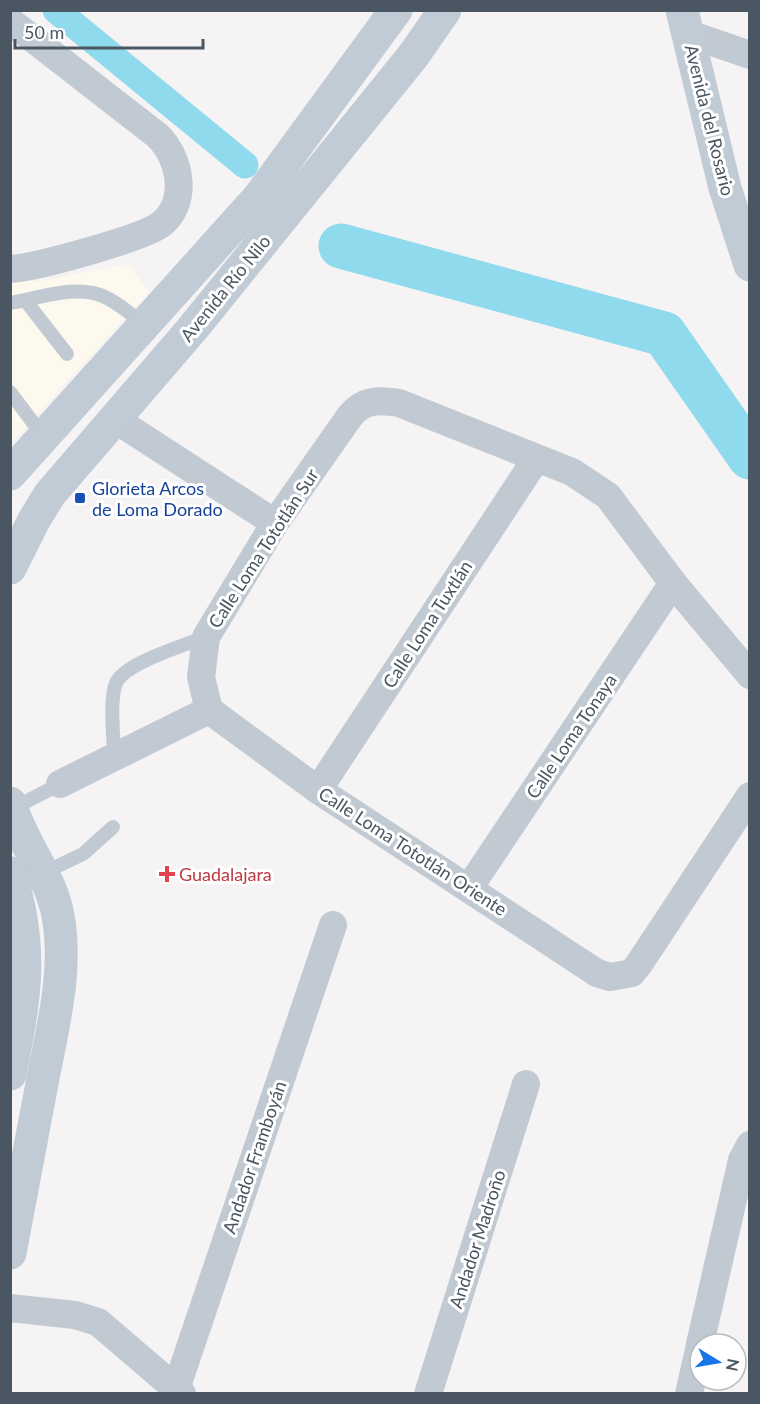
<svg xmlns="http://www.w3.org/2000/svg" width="760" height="1404" font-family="Lato,sans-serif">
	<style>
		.commercial { fill: #fdf9ef }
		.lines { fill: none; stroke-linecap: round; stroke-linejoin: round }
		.canal { stroke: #90daee; stroke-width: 27 }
		.river { stroke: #90daee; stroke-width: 45 }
		.lane { stroke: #c1cad2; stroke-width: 14 }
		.street { stroke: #c1cad2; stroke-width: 28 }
		.secondary { stroke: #c1cbd6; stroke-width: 33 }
		.transit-dot { fill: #1a4fb4; stroke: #fff; stroke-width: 2 }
		.health-dot { fill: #e0444e; stroke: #fff; stroke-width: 2 }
		.labels { text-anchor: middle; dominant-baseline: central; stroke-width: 6; stroke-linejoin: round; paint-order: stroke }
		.street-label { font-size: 18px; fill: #4a5661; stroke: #fff }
		.transit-label { font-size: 18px; fill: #164399; stroke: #fff; text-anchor: start }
		.health-label { font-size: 18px; fill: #be3a42; stroke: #fff; text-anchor: start }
	</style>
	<rect width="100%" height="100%" fill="#f5f3f3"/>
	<path class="commercial" d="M129 264 149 292 11 443 10 282 42 281Z"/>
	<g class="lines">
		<path class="canal" d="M56 10 245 165"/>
		<path class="river" d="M341 246 664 334 750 457"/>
		<g class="lane">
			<path d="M25 300 67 354"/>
			<path d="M10 303C39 298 80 283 107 298 121 305 133 316 145 325"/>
			<path d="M10 392 43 436"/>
			<path d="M114 758C114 738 109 701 116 683 125 663 185 645 206 637"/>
			<path d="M12 809 60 784"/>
			<path d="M43 873 83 854 113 827"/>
		</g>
		<g class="street">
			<path d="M10 21 158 136C181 159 189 203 160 225 142 238 35 268 10 269"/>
			<path d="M689 34 750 55"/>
			<path d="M113 418 275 523"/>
			<path d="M209 710 201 677 206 637 275 523 350 416C364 399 379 400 399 403L572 472 608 496 673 583 750 675"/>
			<path d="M209 710 318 790 597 973 610 977 632 973 639 964 750 796"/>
			<path d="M60 784 209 710"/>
			<path d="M318 790 536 459"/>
			<path d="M469 888 673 583"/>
			<path d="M10 1308 75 1315 98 1322 182 1394"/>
			<path d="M700 1344 742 1160 750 1145"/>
			<path d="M176 1389 333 925"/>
			<path d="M428 1394 526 1084"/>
			<path d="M689 1394 700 1345"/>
		</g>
		<g class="secondary">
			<path d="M682 10 725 188 750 265"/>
			<path d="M10 474 259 197 396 10"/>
			<path d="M10 568 34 520 50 494 193 328 413 56 445 10"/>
			<path d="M10 803C21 843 51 875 58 916 68 969 53 1026 43 1078 32 1136 21 1194 10 1253"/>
			<path d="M10 873C34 949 25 998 10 1074"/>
		</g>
	</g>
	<rect class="transit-dot" x="74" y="492" width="12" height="12" rx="3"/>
	<path class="health-dot" d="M164 865h6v6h6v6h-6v6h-6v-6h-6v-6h6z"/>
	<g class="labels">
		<g class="street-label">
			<text transform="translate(710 120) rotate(76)">Avenida del Rosario</text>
			<text transform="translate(225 288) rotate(-51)">Avenida Río Nilo</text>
			<text transform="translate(263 548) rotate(-57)">Calle Loma Tototlán Sur</text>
			<text transform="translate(427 624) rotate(-57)">Calle Loma Tuxtlán</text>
			<text transform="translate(571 736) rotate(-56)">Calle Loma Tonaya</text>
			<text transform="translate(413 851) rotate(33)">Calle Loma Tototlán Oriente</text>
			<text transform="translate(254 1157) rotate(-71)">Andador Framboyán</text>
			<text transform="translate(477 1239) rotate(-72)">Andador Madroño</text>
		</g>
		<g class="transit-label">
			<text x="92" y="488">Glorieta Arcos<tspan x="92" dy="21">de Loma Dorado</tspan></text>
		</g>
		<g class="health-label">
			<text x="179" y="874">Guadalajara</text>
		</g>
	</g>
	<rect width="760" height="1404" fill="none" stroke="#4a5661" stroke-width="24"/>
	<g transform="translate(718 1362) rotate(101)"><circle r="28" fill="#ffffff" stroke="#b7bbc0" stroke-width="1.5"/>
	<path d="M0-4.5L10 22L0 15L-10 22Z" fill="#1a73e8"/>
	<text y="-9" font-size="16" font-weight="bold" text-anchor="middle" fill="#4a5661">N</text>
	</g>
	<path d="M15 39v9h188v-9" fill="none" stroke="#4a5661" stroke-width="3"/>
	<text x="24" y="39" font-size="18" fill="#4a5661" stroke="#ffffff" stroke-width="4.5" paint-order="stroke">50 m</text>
</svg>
